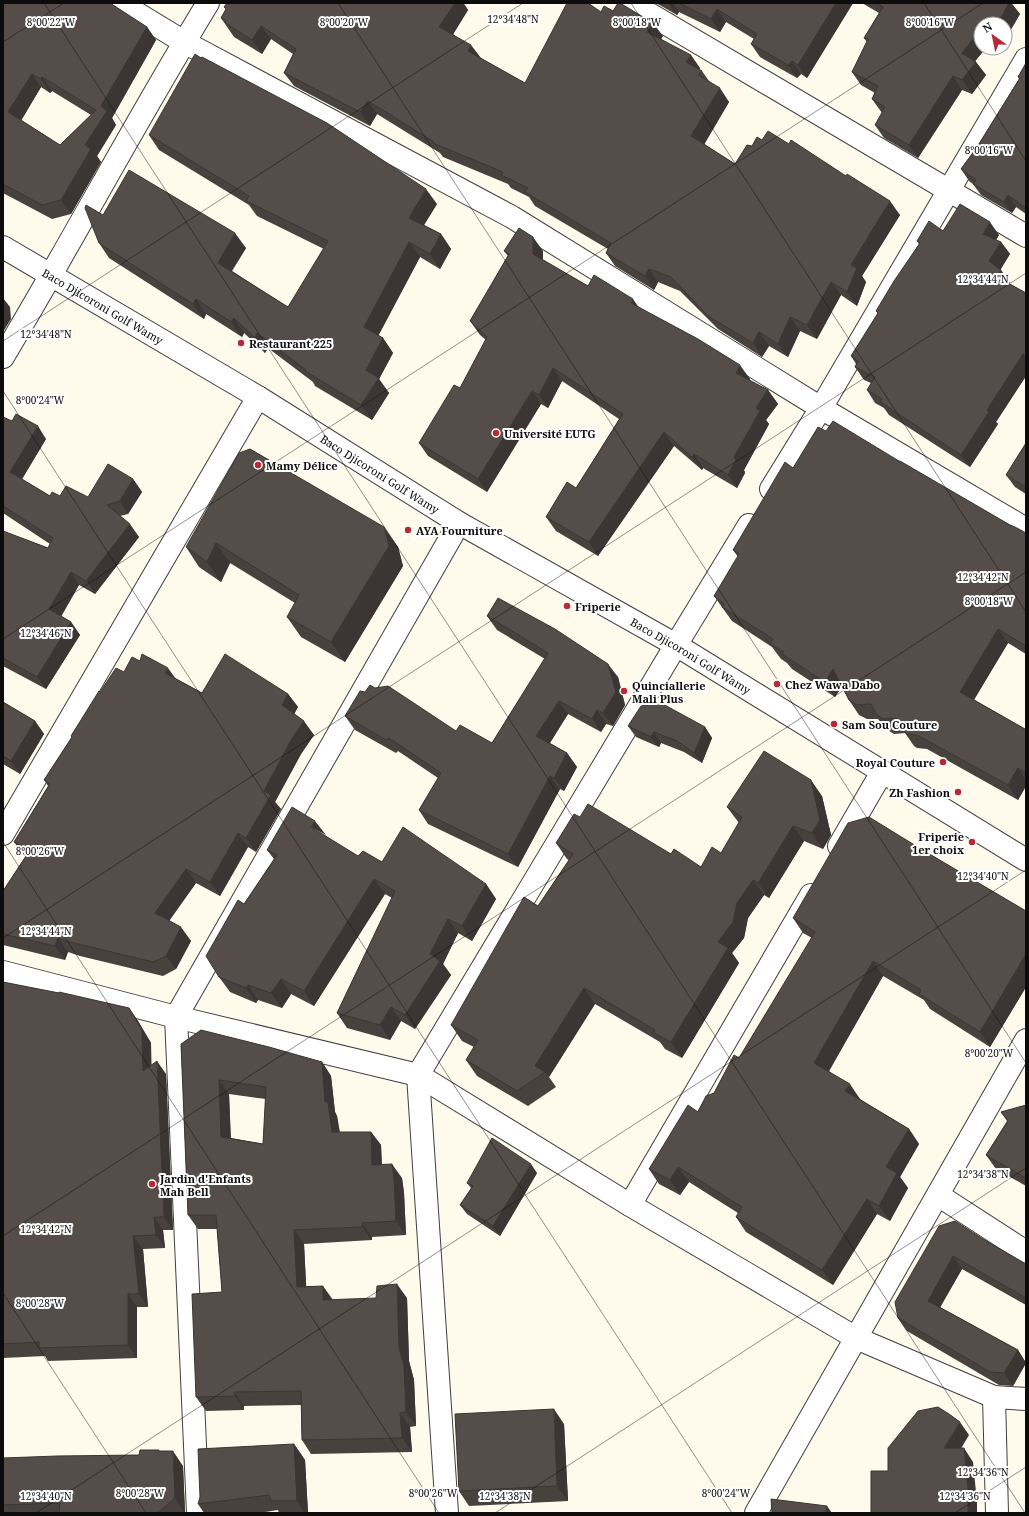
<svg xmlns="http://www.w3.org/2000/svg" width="1029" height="1516" font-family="'Noto Serif',serif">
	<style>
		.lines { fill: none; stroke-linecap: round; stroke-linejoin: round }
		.minor-casing { stroke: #3f3f3f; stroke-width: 24 }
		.tertiary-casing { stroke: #3f3f3f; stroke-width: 24 }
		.minor { stroke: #fff; stroke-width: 22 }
		.tertiary { stroke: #fff; stroke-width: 22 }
		.wall { fill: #48423f; fill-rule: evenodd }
		.shaded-wall { fill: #3b3633 }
		.building { fill: #544d49; stroke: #3b3633; fill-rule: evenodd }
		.ticks { fill: none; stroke: #0c0c0c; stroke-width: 1; stroke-opacity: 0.45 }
		.poi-dot { fill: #b72934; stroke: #fff; stroke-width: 1.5 }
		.labels { text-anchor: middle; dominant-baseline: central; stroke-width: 4; stroke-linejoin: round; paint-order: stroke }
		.street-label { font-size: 11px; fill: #0c0c0c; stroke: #fff }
		.poi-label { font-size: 11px; font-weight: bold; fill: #0c0c0c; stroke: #fff; text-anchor: start }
		.ticks-label { font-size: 10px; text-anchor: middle; fill: #0c0c0c; stroke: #fff; stroke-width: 4; stroke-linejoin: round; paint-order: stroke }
	</style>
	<rect width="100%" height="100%" fill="#fefaec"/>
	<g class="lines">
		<defs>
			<g id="minor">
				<path d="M120 3 184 42 512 217 821 408 1026 529"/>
				<path d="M631 3 1026 236"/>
				<path d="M3 357C73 240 137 119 208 3"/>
				<path d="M771 489 821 408 1026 59"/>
				<path d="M3 834 258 397"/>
				<path d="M839 846 882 772"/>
				<path d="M3 972 176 1017 418 1075 630 1205 856 1338 994 1397 1026 1399"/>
				<path d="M938 1195 1026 1252"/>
				<path d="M630 1205 811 895"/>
				<path d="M994 1397 997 1513"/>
				<path d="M198 1513 176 1017 459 523"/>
				<path d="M447 1513 418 1075 676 645 749 525"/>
				<path d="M756 1513 1026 1040"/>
			</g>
			<g id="tertiary">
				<path id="s1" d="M3 247 258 397 459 523 676 645 1026 860"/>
			</g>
		</defs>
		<use href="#minor" class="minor-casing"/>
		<use href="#tertiary" class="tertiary-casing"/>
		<use href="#minor" class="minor"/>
		<use href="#tertiary" class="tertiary"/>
	</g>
	<g class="wall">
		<path d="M3 3 147 27 156 40 112 118 116 125 97 156 101 162 71 214 52 219 3 193ZM41 87 50 93 52 91 91 115 60 145 21 120Z"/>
		<path d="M656 3H853L807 78 801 74 797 78 760 57 751 44 754 39 726 22 720 32 679 12 677 15Z"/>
		<path d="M862 3H1013L1012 4 1020 14 1007 36 1005 35V24H981V48H986L975 61 986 75 972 94 962 90 918 158 884 138 875 125 882 113 872 99 875 93 861 85 852 72 867 42 864 38 879 13Z"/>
		<path d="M464 4 468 10 453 34 481 59 525 83 601 12 613 11 663 36 661 39 700 68 699 70 702 71 709 81 729 102 704 144 735 164 752 146 762 140 900 215 862 276 866 282 857 306 841 295 817 339 800 331 788 357 769 346 762 357 718 329 680 291 658 282 654 290 615 266 606 253 608 249 535 206 529 197 511 188 508 184 443 157 440 153 377 114 370 126 294 86 284 73 293 54 271 39 262 54 234 37 221 18 226 9Z"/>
		<path d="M1026 63V214L1016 207 1012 213 981 195 973 184 969 181 961 169 977 147 1019 79 1018 77Z"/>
		<path d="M149 135 437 204 424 225 441 234 451 249 440 269 420 257 378 336 383 338 393 353 379 379 389 393 372 420 315 386 313 382 268 348 265 353 244 333 242 337 206 314 204 319 109 258 99 243 103 215 246 248 232 271 288 307 324 249 257 216 249 205 159 150Z"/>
		<path d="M943 231 999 235 996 240 1001 242 1010 254 1000 269 1010 283V284L1026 293V376L996 422 998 424 970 467 889 415 884 408 875 403 867 390 871 383 864 380 855 367 856 364 851 356 878 313 876 311 919 244 917 241Z"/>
		<path d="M504 251H543V260L588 286 639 307 750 379 749 380 768 390 778 404 766 420 769 424 744 470 745 473 737 488 703 468 702 470 674 446 598 556 556 531 546 517 576 488 619 419 562 381 548 408 541 404 487 492 428 456 419 443 460 388 486 340 480 335 470 321 508 256Z"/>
		<path d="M3 417 46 439 22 479 50 496 88 497 133 479 142 492 128 514 120 516 139 537 95 594 79 585 61 616 71 622 80 635 46 689 3 666V531L48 548 50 544 3 513Z"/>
		<path d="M826 431 899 461 1010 525 1026 533V654L1008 643 974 700 1025 729 1026 727V786L1018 800 927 749 917 748 914 746 905 733 894 734 886 729 878 719H867L859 715 849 700 842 686 835 697 792 669 787 663 781 659 772 647 732 621 714 596 738 557 733 550 793 468Z"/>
		<path d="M1026 443V494L1015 487 1006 475Z"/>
		<path d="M250 449 398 547 403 566 345 662 301 637 287 617 295 603 230 563 221 582 199 567 186 547Z"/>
		<path d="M487 616 618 677 625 705 613 726 606 724 601 732 568 714 550 743 567 753 577 767 564 791 560 789 518 867 428 824 419 810 438 778 398 751 396 753 355 730 345 716 456 731 492 743 545 659 497 630Z"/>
		<path d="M124 672 175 678 202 693 288 694 298 707 294 714 314 735 301 754 275 802 281 809 256 852 248 847 220 896 196 883 169 920 191 941 176 969 163 976 80 956 68 952 65 960 3 945V891L26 856 24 855 14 842 48 786 44 780 72 737Z"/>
		<path d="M3 702 35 721 44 734 20 774 3 764Z"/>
		<path d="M628 726 705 727 712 738 702 763 684 752 661 743 659 747 636 737Z"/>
		<path d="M822 796 831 835 823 849 804 841 769 898 764 895 748 918 744 938 732 953 739 963 682 1058 665 1049 660 1042 595 1004 549 1077 556 1087 528 1106 477 1076 466 1060 474 1047 462 1041 451 1025 538 906 569 860 567 859 556 843 580 817 701 867 721 853 739 823 727 807Z"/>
		<path d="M325 836 358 856 486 884 496 899 472 941 458 933 443 964 451 975 415 1029 401 1021 390 1040 347 1028 337 1013 392 898 385 894 314 1006 291 994 282 1008 258 1000 256 1003 230 992 219 977 244 904 274 859 267 850Z"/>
		<path d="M921 849 1026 911V987L990 1047 930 1009 924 1000 883 976 829 1071 860 1099 909 1129 919 1144 900 1177 908 1188 890 1221 877 1214 833 1285 746 1232 736 1217 738 1213 689 1182 680 1195 659 1184 649 1169 714 1093 739 1058 812 938 803 933 793 918Z"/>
		<path d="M3 982 129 1008 138 1021 151 1043V1065L166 1074 173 1230H163L165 1248 143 1249 148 1307H137V1358L48 1361 45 1356 3 1358Z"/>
		<path d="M181 1044 322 1062 331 1076 335 1112 337 1116 340 1132H371L381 1145 382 1164 402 1178 404 1193 406 1235 372 1237V1240L304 1244 306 1287 332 1300 407 1298 409 1361 414 1380 416 1426 410 1427 412 1452 311 1454 302 1440 301 1405 244 1406V1410L206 1411 196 1397 222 1292 217 1229H198L188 1215ZM229 1094 266 1099 263 1144 231 1138Z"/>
		<path d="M1026 1105V1186L996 1169 986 1155 1007 1121 1001 1112Z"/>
		<path d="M537 1173 500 1236 467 1214 460 1205 471 1188 467 1183Z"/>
		<path d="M939 1226 983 1239 1026 1264V1305L962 1269 940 1307 1018 1350 1026 1363 1013 1386 999 1385 907 1331 898 1318Z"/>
		<path d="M564 1424 568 1501 469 1506 459 1491Z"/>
		<path d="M294 1444 305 1460 308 1513H279L278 1510 259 1513H204L198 1504Z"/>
		<path d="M160 1451 183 1466 185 1513H3V1458L139 1455Z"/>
	</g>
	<g class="shaded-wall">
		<path d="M455 3H465L464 4 468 10 449 41 439 27Z"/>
		<path d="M668 3H673L679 12 677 15Z"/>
		<path d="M836 3H853L807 78 798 65Z"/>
		<path d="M1008 3H1013L1012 4 1020 14 1007 36 1005 33V24H999L998 23Z"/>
		<path d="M717 9 726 22 720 32 711 19Z"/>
		<path d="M988 19 992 24H985Z"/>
		<path d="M653 23 663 36 657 46 647 32Z"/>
		<path d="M261 26 271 39 262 54 252 40Z"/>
		<path d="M147 27 156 40 112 118 116 125 97 156 101 162 71 214 61 200 85 145 101 106Z"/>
		<path d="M981 29V48H986L971 66 962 53Z"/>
		<path d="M471 45 481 58 477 65 468 51Z"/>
		<path d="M691 55 700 68 696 76 686 62Z"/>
		<path d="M792 61 801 74 797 78 788 65Z"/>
		<path d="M976 62 986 75 972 94 962 80Z"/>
		<path d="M32 74 41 87 18 126 8 112Z"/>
		<path d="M953 76 962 90 918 158 909 145Z"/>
		<path d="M42 77 52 91 50 93 41 79Z"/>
		<path d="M720 88 729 102 701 150 691 136Z"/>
		<path d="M368 101 377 114 370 126 360 112Z"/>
		<path d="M426 189 437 204 419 233 409 218Z"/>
		<path d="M1008 195 1016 207 1012 213 1004 202Z"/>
		<path d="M890 201 900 215 862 276 866 282 857 306 847 292 851 265Z"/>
		<path d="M990 222 999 235 992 246 983 234Z"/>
		<path d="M235 233 246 248 228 277 218 263Z"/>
		<path d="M441 234 451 249 440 269 430 254Z"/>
		<path d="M533 237 543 251V268L533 254Z"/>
		<path d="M409 242 420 257 375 342 364 327Z"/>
		<path d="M1001 242 1010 254 998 274 989 261Z"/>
		<path d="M649 269 658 282 654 290 645 276Z"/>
		<path d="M1001 270 1010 283 1006 289 997 277Z"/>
		<path d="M831 282 841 295 817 339 807 325Z"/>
		<path d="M3 298 10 307 11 319 3 332Z"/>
		<path d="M196 299 206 314 204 319 193 304Z"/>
		<path d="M633 299 642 312 631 303Z"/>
		<path d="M790 317 800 331 788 357 778 344Z"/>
		<path d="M234 318 244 333 242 337 231 322Z"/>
		<path d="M759 332 769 346 762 357 753 343Z"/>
		<path d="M257 333 268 348 265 353 255 338Z"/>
		<path d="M383 338 393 353 379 379 389 393 372 420 361 405 366 370Z"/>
		<path d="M1023 354 1026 359V376L996 422 998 424 970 467 961 455 987 410Z"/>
		<path d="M740 365 750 379 745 387 736 373Z"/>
		<path d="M553 368 562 381 548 408 539 395Z"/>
		<path d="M768 390 778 404 766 420 769 424 744 470 745 473 737 488 728 475 734 457 756 408Z"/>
		<path d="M532 391 541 404 487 492 478 479Z"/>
		<path d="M38 426 46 439 19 484 10 472Z"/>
		<path d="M664 432 674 446 598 556 589 542Z"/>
		<path d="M694 454 703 468 702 470 692 457Z"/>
		<path d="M133 479 142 492 128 514 120 501Z"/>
		<path d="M130 524 139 537 95 594 86 581Z"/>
		<path d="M384 527 398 547 403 566 345 662 331 642Z"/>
		<path d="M216 543 230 563 221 582 207 562Z"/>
		<path d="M71 572 79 585 58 622 49 609Z"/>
		<path d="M71 622 80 635 46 689 37 677Z"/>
		<path d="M998 629 1008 643 970 706 960 692Z"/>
		<path d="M608 664 618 677 625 705 613 726 603 713Z"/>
		<path d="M168 668 178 682 165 673Z"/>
		<path d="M833 669 844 684 835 697 825 682Z"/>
		<path d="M288 694 298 707 292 718 282 705Z"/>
		<path d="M559 701 568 714 546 749 536 736Z"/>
		<path d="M597 710 606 724 601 732 592 719Z"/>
		<path d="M35 721 44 734 20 774 11 761Z"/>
		<path d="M304 721 314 735 301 754 275 802 281 809 256 852 246 838 264 791 291 740Z"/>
		<path d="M705 727 712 738 702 763 694 753Z"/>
		<path d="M654 732 661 743 659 747 651 737Z"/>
		<path d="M567 753 577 767 564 791 554 778Z"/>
		<path d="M1018 768 1026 780V786L1018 800 1008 785Z"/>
		<path d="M550 776 560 789 518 867 508 854Z"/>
		<path d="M811 780 822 796 831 835 823 849 812 833Z"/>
		<path d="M315 821 326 835 311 827Z"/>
		<path d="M793 826 804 841 769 898 758 883Z"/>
		<path d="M238 833 248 847 220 896 210 882Z"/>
		<path d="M186 869 196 883 165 927 155 913Z"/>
		<path d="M374 879 385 894 314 1006 304 991Z"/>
		<path d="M753 880 764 895 748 918 744 938 732 953 739 963 682 1058 671 1042 718 942 737 903Z"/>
		<path d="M486 884 496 899 472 941 462 926Z"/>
		<path d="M448 919 458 933 443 964 451 975 415 1029 405 1015 430 954Z"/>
		<path d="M181 927 191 941 176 969 166 956Z"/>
		<path d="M58 938 68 952 65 960 55 946Z"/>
		<path d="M1026 954V987L990 1047 980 1032Z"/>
		<path d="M873 961 883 976 825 1078 814 1063Z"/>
		<path d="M281 979 291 994 282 1008 271 993Z"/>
		<path d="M248 985 258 1000 256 1003 246 988Z"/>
		<path d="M584 988 595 1004 549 1077 545 1072 535 1066Z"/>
		<path d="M391 1007 401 1021 390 1040 380 1025Z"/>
		<path d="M129 1008 138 1021 151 1043 152 1084 143 1071Z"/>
		<path d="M157 1061 166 1074 173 1230 164 1217Z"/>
		<path d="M322 1062 331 1076 335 1112 337 1116 341 1146 332 1132 325 1102Z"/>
		<path d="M219 1080 229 1094 231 1151 221 1137Z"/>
		<path d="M850 1084 860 1099 856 1106 845 1091Z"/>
		<path d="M909 1129 919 1144 900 1177 908 1188 890 1221 879 1206 886 1167Z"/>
		<path d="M371 1132 381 1145 382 1178 372 1165Z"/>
		<path d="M392 1164 402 1178 404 1193 406 1235 396 1221Z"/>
		<path d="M531 1164 537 1173 500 1236 493 1226Z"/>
		<path d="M678 1167 689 1182 680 1195 670 1180Z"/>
		<path d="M867 1199 877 1214 833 1285 822 1270Z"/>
		<path d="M154 1217 163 1230 165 1248 156 1235Z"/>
		<path d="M362 1223 372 1237V1240L362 1227Z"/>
		<path d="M294 1230 304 1244 307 1301 297 1287Z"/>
		<path d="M133 1236 143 1249 148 1307 139 1294Z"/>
		<path d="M953 1256 962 1269 937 1313 928 1301Z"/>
		<path d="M397 1284 407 1298 409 1361 414 1380 416 1426 406 1412 399 1347Z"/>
		<path d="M323 1286 333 1300H323Z"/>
		<path d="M128 1294 137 1307V1358L128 1345Z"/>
		<path d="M1018 1350 1026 1363 1013 1386 1004 1373Z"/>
		<path d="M234 1392 244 1406V1410L235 1396Z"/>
		<path d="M554 1409 564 1424 568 1501 557 1486Z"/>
		<path d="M400 1413 410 1427 412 1452 402 1438Z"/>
		<path d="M960 1422 969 1435 953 1462 944 1448Z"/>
		<path d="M294 1444 305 1460 308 1513H305L297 1501Z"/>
		<path d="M964 1448 973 1462 977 1502V1513H968V1512Z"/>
		<path d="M173 1451 183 1466 185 1513 175 1498Z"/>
		<path d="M827 1506 832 1513H826Z"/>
	</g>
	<g class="building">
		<path d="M3 3H110L147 27 101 106 107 111 85 145 91 149 61 200 42 205 3 184ZM32 74 41 79 42 77 96 110 60 145 8 112Z"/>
		<path d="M227 3H455L439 27 471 45 468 51 525 83 567 3H588L601 12 604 6 613 11 618 3H620L653 23 647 32 691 55 686 62 702 71 698 75 720 88 691 136 735 164 747 145 752 146 757 137 762 140 768 131 789 144 791 140 846 176 847 174 890 201 851 265 857 268 847 292 831 282 807 325 790 317 778 344 759 332 753 343 708 316 671 277 649 269 645 276 606 253 611 243 525 192 528 188 501 175 503 172 433 143 434 142 368 101 360 112 284 73 296 49 261 26 252 40 225 23 226 21 221 18 226 9 224 7Z"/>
		<path d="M679 3H836L798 65 792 61 788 65 751 44 757 34 717 9 711 19Z"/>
		<path d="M875 3H1009L998 23 988 19 985 24H981V29L962 53 976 62 962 80 953 76 909 145 875 125 885 107 872 99 878 86 852 72 868 39 864 38 883 7Z"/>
		<path d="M195 54 201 58 202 57 327 123 426 189 409 218 441 234 430 254 409 242 364 327 383 338 366 370 379 378 361 405 305 371 306 370 257 333 255 338 234 318 231 322 196 299 193 304 99 243 85 208 86 205 103 215 129 170 235 233 218 263 288 307 328 241 246 201 249 196 149 135Z"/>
		<path d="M1026 63V208L1008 195 1004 202 973 184 976 180 961 169 977 147 1020 78 1018 77Z"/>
		<path d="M960 204 990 222 983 234 1001 242 989 261 1001 270 997 277 1026 293V356L1023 354 987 410 989 412 961 455 880 402 882 399 867 390 875 377 855 367 858 361 851 356 878 313 876 311 894 281 920 243 917 241 929 221 943 231Z"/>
		<path d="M519 228 533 237V254L588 286 594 275 633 299 631 303 698 339 740 365 736 373 768 390 756 408 760 411 734 457 736 460 728 475 694 454 692 457 664 432 589 542 546 517 567 482 576 488 623 414 553 368 539 395 532 391 478 479 419 443 454 385 460 388 487 337 470 321 509 254 504 251Z"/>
		<path d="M16 414 38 426 10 472 50 496 52 492 60 496 66 486 88 497 108 464 133 479 120 501 107 505 130 524 86 581 71 572 49 609 71 622 37 677 3 658V531L48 548 53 538 3 506V417L12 421Z"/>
		<path d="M833 421 899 461H900L1010 525 1015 527 1026 533V646L998 629 960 692 1025 729 1026 727V773L1018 768 1008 785 917 735 907 734 904 731 897 718 883 719 876 714 871 704 857 705 849 700 833 669 825 682 782 654 784 652 770 644 773 639 722 607 724 604 714 596 739 554 733 550 785 462 793 468 818 427 826 431Z"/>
		<path d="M1026 443V487L1006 475Z"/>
		<path d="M250 449 384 527 389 546 331 642 287 617 299 595 216 543 207 562 186 547 239 453Z"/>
		<path d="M498 598 555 629 608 664 616 692 603 713 597 710 592 719 559 701 536 736 567 753 554 778 550 776 508 854 419 810 441 773 389 738 386 740 345 716 360 691 365 692 370 685 375 688 388 686 456 731 460 725 492 743 548 653 487 616Z"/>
		<path d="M142 654 168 668 165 673 202 693 225 654 288 694 282 705 304 721 291 740 264 791 271 795 246 838 238 833 210 882 186 869 155 913 181 927 166 956 153 962 70 942 58 938 55 946 3 934V891L30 850 14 842 50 784 44 780 72 737 71 736 99 691 100 692 116 668 124 672 132 657 140 661Z"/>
		<path d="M3 702 35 721 11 761 3 756Z"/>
		<path d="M661 703 705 727 694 753 677 741 654 732 651 737 628 726 641 706Z"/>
		<path d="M764 751 811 780 820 820 812 833 793 826 758 883 753 880 737 903 733 922 718 942 728 948 671 1042 654 1033 655 1030 584 988 535 1066 545 1072 517 1091 466 1060 478 1040 451 1025 524 897 538 906 573 854 556 843 574 814 580 817 588 804 671 854 674 849 701 867 712 847 721 853 742 817 727 807Z"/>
		<path d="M292 807 315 821 311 827 358 856 363 851 382 862 403 827 486 884 462 926 448 919 430 954 440 961 405 1015 391 1007 380 1025 337 1013 395 891 374 879 304 991 281 979 271 993 248 985 246 988 219 977 206 956 238 900 244 904 277 855 267 850Z"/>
		<path d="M869 817 921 849 1026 911V954L980 1032 919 994 921 990 873 961 814 1063 850 1084 845 1091 909 1129 886 1167 897 1173 879 1206 867 1199 822 1270 736 1217 742 1207 678 1167 670 1180 649 1169 688 1105 698 1112 706 1096 714 1093 734 1055 739 1058 815 932 793 918 848 823Z"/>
		<path d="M3 982 59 993V992L129 1008 142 1030 143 1071 157 1061 164 1217H154L156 1235 133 1236 139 1294H128V1345L39 1348V1342L3 1344Z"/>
		<path d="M201 1030 269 1047 322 1062 325 1102H328L332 1132H371L372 1165 392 1164 394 1179 396 1221 362 1223V1227L294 1230 297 1287 323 1286V1300L376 1298 377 1286 397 1284 399 1347 404 1366 406 1412 400 1413 402 1438 302 1440 301 1391 234 1392 235 1396 196 1397 192 1294 222 1292 216 1215H188L181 1044ZM219 1080 266 1087 263 1144 221 1137Z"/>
		<path d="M1026 1105V1178L986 1155 1008 1121 1001 1112Z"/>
		<path d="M492 1138 531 1164 493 1226 460 1205 473 1186 467 1183Z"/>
		<path d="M955 1221 983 1239 1026 1264V1298L953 1256 928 1301 1018 1350 1004 1373 990 1372 898 1318 895 1302 939 1226Z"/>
		<path d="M938 1407 949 1414 960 1422 944 1448H964L968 1488V1512H971L970 1513H871V1471H888V1448L918 1411Z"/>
		<path d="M554 1409 557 1486 459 1491 455 1414Z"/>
		<path d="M294 1444 297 1501H271L269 1495 198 1504 200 1497 198 1449Z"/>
		<path d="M140 1450H159V1451H173L175 1498 158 1513H59L60 1503 3 1505V1458L57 1456 139 1455Z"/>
		<path d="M771 1499 827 1506 826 1513H772Z"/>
	</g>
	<path class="ticks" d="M44 3 1025 1513M338 3 1026 1063M631 3 1026 612M924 3 1026 161M3 42 64 3M3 341 523 3M3 391 732 1513M3 639 983 3M3 842 439 1513M3 938 1026 273M3 1236 1026 572M3 1293 146 1513M36 1513 1026 870M495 1513 1026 1168M955 1513 1026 1467"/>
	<g class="poi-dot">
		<circle cx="241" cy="343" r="4"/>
		<circle cx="496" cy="433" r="4"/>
		<circle cx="258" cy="465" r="4"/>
		<circle cx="408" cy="530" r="4"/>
		<circle cx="567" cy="606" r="4"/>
		<circle cx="777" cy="684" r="4"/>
		<circle cx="624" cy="691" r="4"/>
		<circle cx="834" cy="724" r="4"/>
		<circle cx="943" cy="762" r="4"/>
		<circle cx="958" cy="792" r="4"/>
		<circle cx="972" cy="842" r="4"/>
		<circle cx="152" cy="1184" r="4"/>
	</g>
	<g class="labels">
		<g class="street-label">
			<text stroke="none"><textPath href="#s1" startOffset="116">Baco Djicoroni Golf Wamy</textPath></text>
			<text stroke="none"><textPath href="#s1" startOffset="440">Baco Djicoroni Golf Wamy</textPath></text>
			<text stroke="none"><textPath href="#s1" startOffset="800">Baco Djicoroni Golf Wamy</textPath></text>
		</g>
		<g class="poi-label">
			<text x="249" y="343">Restaurant 225</text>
			<text x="504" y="433">Université EUTG</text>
			<text x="266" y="465">Mamy Délice</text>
			<text x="416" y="530">AYA Fourniture</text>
			<text x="575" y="606">Friperie</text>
			<text x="785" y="684">Chez Wawa Dabo</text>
			<text x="632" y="685">Quinciallerie<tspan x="632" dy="13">Mali Plus</tspan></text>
			<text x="842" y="724">Sam Sou Couture</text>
			<text x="935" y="762" text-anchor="end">Royal Couture</text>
			<text x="950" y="792" text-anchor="end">Zh Fashion</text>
			<text x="964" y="836" text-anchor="end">Friperie<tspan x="964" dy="13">1er choix</tspan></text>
			<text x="160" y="1178">Jardin d'Enfants<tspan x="160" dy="13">Mah Bell</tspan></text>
		</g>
	</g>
	<g class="ticks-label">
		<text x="513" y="23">12°34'48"N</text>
		<text x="51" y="26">8°00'22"W</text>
		<text x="344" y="26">8°00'20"W</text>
		<text x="637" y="26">8°00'18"W</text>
		<text x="930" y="26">8°00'16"W</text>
		<text x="989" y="154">8°00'16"W</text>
		<text x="983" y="283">12°34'44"N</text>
		<text x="46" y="338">12°34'48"N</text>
		<text x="40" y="404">8°00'24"W</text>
		<text x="983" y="581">12°34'42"N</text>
		<text x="989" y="605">8°00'18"W</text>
		<text x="46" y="637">12°34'46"N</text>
		<text x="40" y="855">8°00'26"W</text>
		<text x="983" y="880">12°34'40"N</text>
		<text x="46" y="935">12°34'44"N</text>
		<text x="989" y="1057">8°00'20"W</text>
		<text x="983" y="1178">12°34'38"N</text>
		<text x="46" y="1233">12°34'42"N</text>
		<text x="40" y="1307">8°00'28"W</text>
		<text x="983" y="1476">12°34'36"N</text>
		<text x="140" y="1497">8°00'28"W</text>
		<text x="433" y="1497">8°00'26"W</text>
		<text x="726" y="1497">8°00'24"W</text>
		<text x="46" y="1500">12°34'40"N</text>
		<text x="505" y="1500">12°34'38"N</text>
		<text x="965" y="1500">12°34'36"N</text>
	</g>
	<rect width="1029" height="1516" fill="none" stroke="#0c0c0c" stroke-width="8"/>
	<g transform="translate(993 36) rotate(327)"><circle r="19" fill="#ffffff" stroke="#9e9e9e"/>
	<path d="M0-3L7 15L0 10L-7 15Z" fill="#b72934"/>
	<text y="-6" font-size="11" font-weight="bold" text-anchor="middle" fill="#0c0c0c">N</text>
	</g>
</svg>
